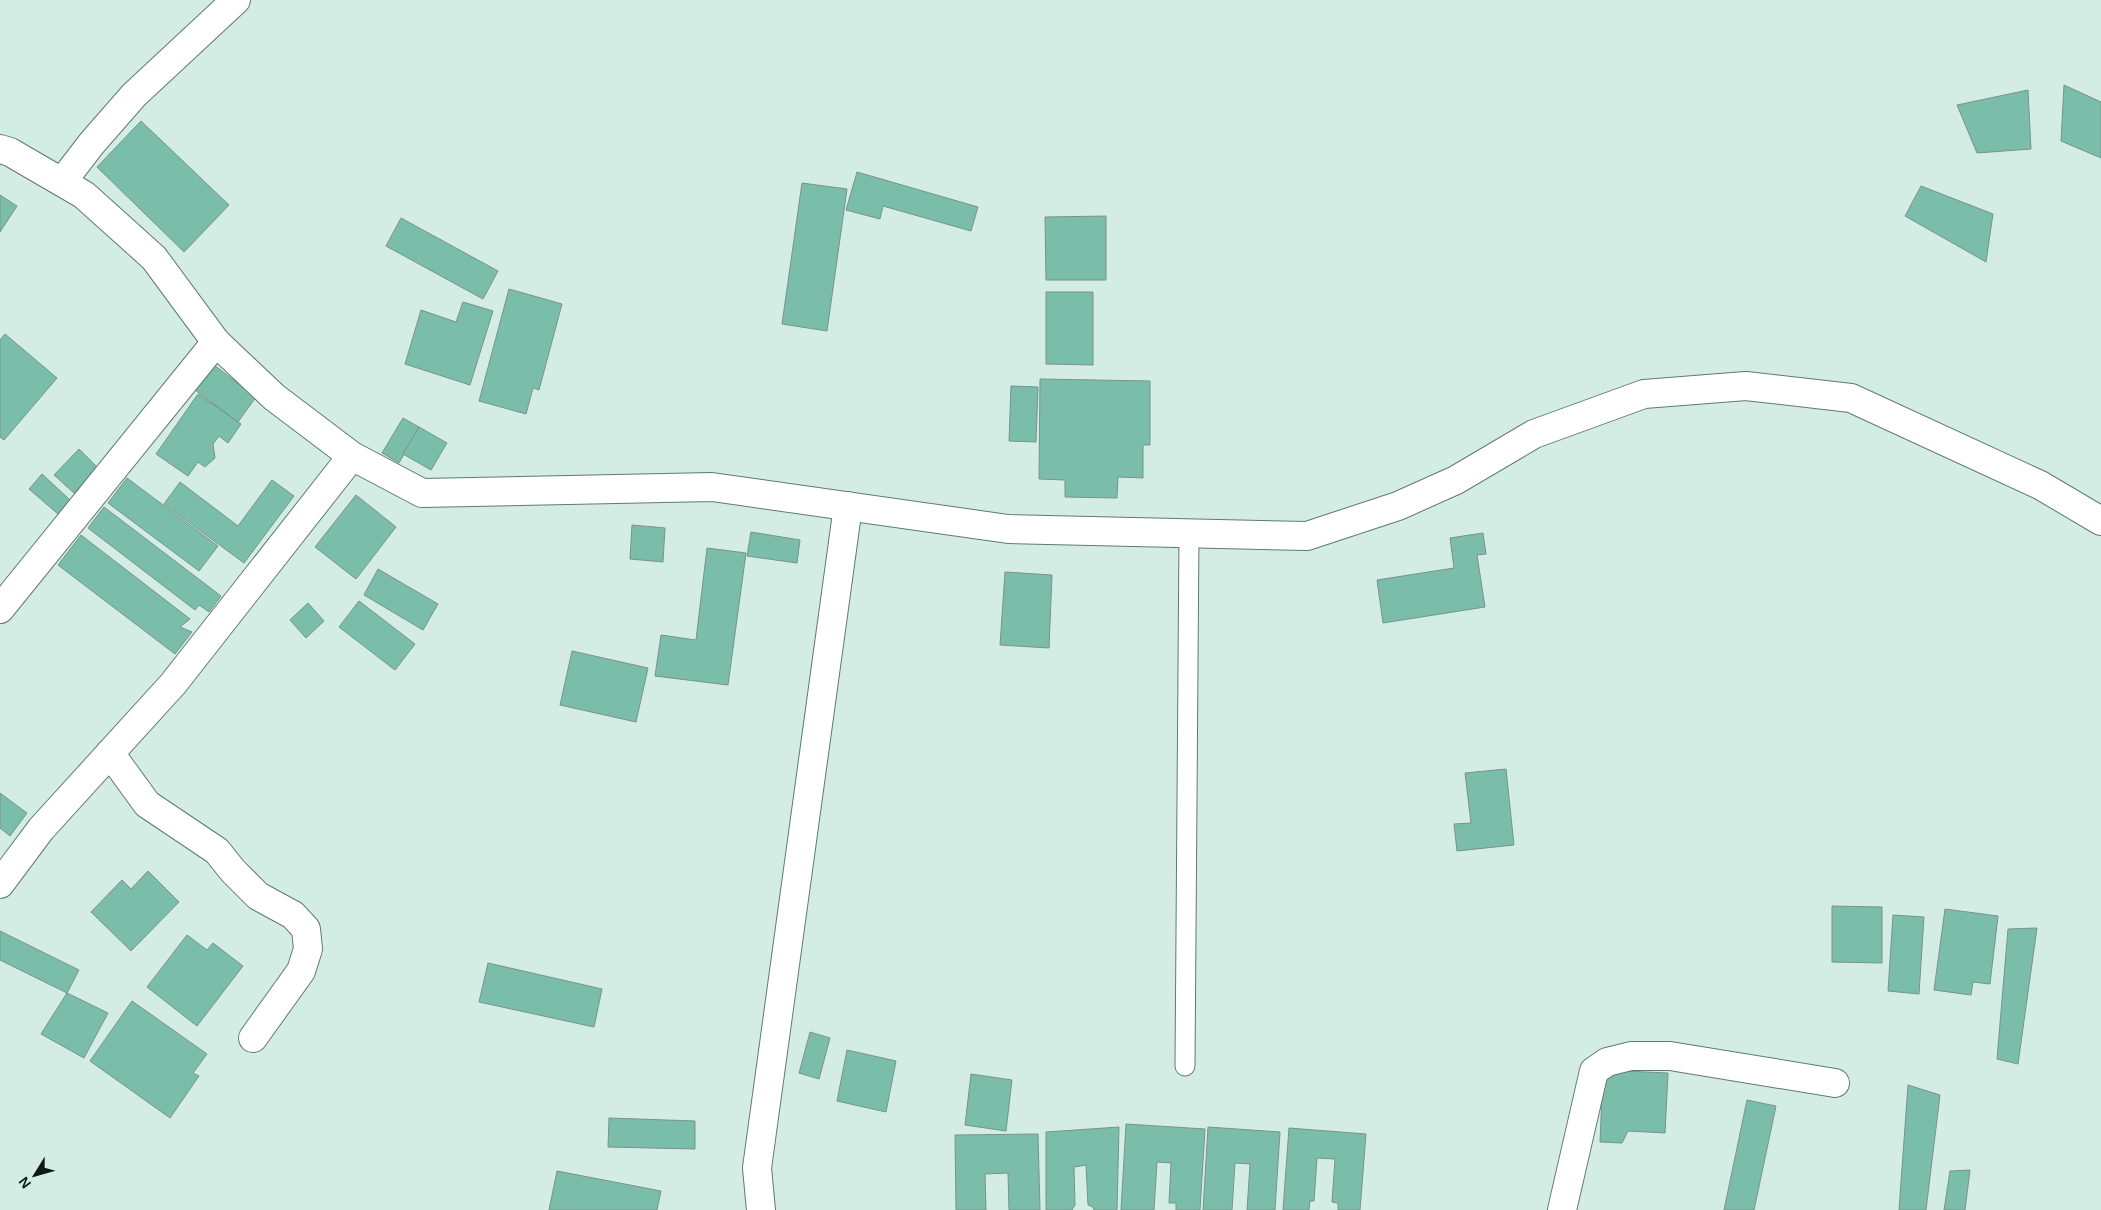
<svg xmlns="http://www.w3.org/2000/svg" width="2101" height="1210" font-family="Arial,sans-serif">
	<style>
		.building { fill: #7abeaa; stroke: #7a928a }
		.lines { fill: none; stroke-linecap: round; stroke-linejoin: round }
		.lane-casing { stroke: #617972; stroke-width: 21 }
		.street-casing { stroke: #617972; stroke-width: 30 }
		.lane { stroke: #fff; stroke-width: 19 }
		.street { stroke: #fff; stroke-width: 28 }
	</style>
	<rect width="100%" height="100%" fill="#d3ede5"/>
	<g class="building">
		<path d="M2064 85 2101 102V158L2061 141Z"/>
		<path d="M2028 90 2031 149 1977 153 1957 105Z"/>
		<path d="M141 121 229 205 184 252 97 167Z"/>
		<path d="M857 172 978 207 971 231 883 206 880 219 846 210Z"/>
		<path d="M802 183 847 189 827 331 782 324Z"/>
		<path d="M1921 186 1993 214 1986 262 1905 216Z"/>
		<path d="M0 195 17 206 0 232Z"/>
		<path d="M1106 216V280H1046L1045 217Z"/>
		<path d="M401 218 498 271 483 299 386 246Z"/>
		<path d="M509 289 562 304 539 390 533 388 526 414 479 401Z"/>
		<path d="M1046 292H1093V365L1046 364Z"/>
		<path d="M463 302 493 311 470 385 405 364 421 310 456 322Z"/>
		<path d="M5 334 57 378 4 440 0 437V340Z"/>
		<path d="M214 365 256 397 238 422 195 390Z"/>
		<path d="M1040 379 1150 381V445H1143V478L1118 477 1117 498 1065 497V480L1039 479Z"/>
		<path d="M1011 386 1038 387 1036 442 1009 441Z"/>
		<path d="M198 394 241 424 228 443 219 436 213 444 215 458 205 467 198 462 188 476 156 454Z"/>
		<path d="M403 418 419 427 399 463 382 453Z"/>
		<path d="M419 427 447 443 431 470 403 454Z"/>
		<path d="M79 449 98 468 74 493 54 475Z"/>
		<path d="M42 474 70 500 58 514 29 489Z"/>
		<path d="M127 478 218 546 199 571 108 503Z"/>
		<path d="M272 480 294 496 244 563 164 504 180 482 238 526Z"/>
		<path d="M356 495 396 527 356 579 315 547Z"/>
		<path d="M104 507 221 596 209 612 199 605 195 610 88 528Z"/>
		<path d="M632 525 665 528 663 562 630 559Z"/>
		<path d="M751 532 800 540 797 563 747 556Z"/>
		<path d="M1483 533 1486 554 1477 555 1485 607 1383 623 1377 580 1454 568 1450 538Z"/>
		<path d="M81 535 190 619 180 627 192 632 175 654 58 565Z"/>
		<path d="M707 548 746 553 728 685 655 676 661 635 696 640Z"/>
		<path d="M378 569 438 604 423 630 364 595Z"/>
		<path d="M1005 572 1052 575 1049 648 1000 645Z"/>
		<path d="M359 601 415 644 395 670 339 627Z"/>
		<path d="M308 603 324 621 306 638 290 620Z"/>
		<path d="M572 651 648 668 636 722 560 705Z"/>
		<path d="M1506 769 1514 845 1457 851 1454 824 1471 823 1465 773Z"/>
		<path d="M0 793 27 813 10 836 0 828Z"/>
		<path d="M148 871 179 902 131 951 91 912 122 880 131 889Z"/>
		<path d="M1832 906 1882 907V963L1832 962Z"/>
		<path d="M1945 909 1998 916 1990 984 1973 982 1971 995 1934 990Z"/>
		<path d="M1893 915 1924 917 1919 994 1888 991Z"/>
		<path d="M2037 928 2018 1064 1997 1059 2008 929Z"/>
		<path d="M0 931 79 970 67 993 0 960Z"/>
		<path d="M187 935 207 950 213 943 243 966 197 1026 147 987Z"/>
		<path d="M488 963 602 989 594 1027 479 1002Z"/>
		<path d="M67 993 108 1013 84 1058 41 1034Z"/>
		<path d="M132 1001 207 1054 193 1073 199 1076 170 1118 90 1061Z"/>
		<path d="M810 1032 830 1038 819 1079 799 1073Z"/>
		<path d="M847 1050 896 1061 886 1112 837 1101Z"/>
		<path d="M1603 1070 1668 1073 1665 1133 1628 1131 1622 1143 1600 1142Z"/>
		<path d="M971 1074 1012 1080 1006 1131 965 1125Z"/>
		<path d="M1908 1085 1940 1095 1926 1210H1899Z"/>
		<path d="M1747 1100 1776 1106 1754 1210H1724Z"/>
		<path d="M609 1118 695 1121V1149L608 1147Z"/>
		<path d="M1126 1124 1205 1129 1200 1210H1176V1203H1169L1171 1163 1157 1162 1154 1210H1121Z"/>
		<path d="M1119 1127 1117 1210H1094L1093 1207 1088 1205 1086 1165 1074 1167 1075 1205 1072 1210H1046V1132Z"/>
		<path d="M1208 1127 1280 1132 1275 1210H1247L1250 1164 1235 1163 1232 1210H1203Z"/>
		<path d="M1289 1128 1366 1134 1360 1210H1338V1203L1332 1202 1335 1159 1317 1158 1314 1201H1310L1309 1210H1283Z"/>
		<path d="M1038 1134 1040 1210H1009L1008 1173 985 1174 986 1210H956L955 1135Z"/>
		<path d="M1970 1170 1965 1210H1944L1950 1171Z"/>
		<path d="M557 1171 661 1191 657 1210H549Z"/>
	</g>
	<g class="lines">
		<defs>
			<path id="lane" d="M1185 1066 1189 533"/>
			<g id="street">
				<path d="M0 149 10 152 84 195 154 258 216 342 274 397 352 456 422 493 712 487 1008 529 1307 536 1398 506 1456 480 1534 434 1644 394 1746 386 1851 398 2040 485 2101 521"/>
				<path d="M62 182 92 143 134 95 236 0"/>
				<path d="M0 609 216 342"/>
				<path d="M110 753 147 804 217 851 233 871 258 896 293 915 306 929 308 949 301 971 253 1038"/>
				<path d="M0 884 41 829 173 684 352 456"/>
				<path d="M761 1210 757 1168 848 506"/>
				<path d="M1562 1210 1594 1071 1607 1062 1631 1056H1670L1835 1083"/>
			</g>
		</defs>
		<use href="#lane" class="lane-casing"/>
		<use href="#street" class="street-casing"/>
		<use href="#lane" class="lane"/>
		<use href="#street" class="street"/>
	</g>
	<g transform="translate(35 1175) rotate(233)" stroke="#d3ede5" stroke-width="4" paint-order="stroke">
	<path d="M0-4L9 19L0 12L-9 19Z" fill="#0f1815"/>
	<text y="-8" font-size="14" font-weight="bold" text-anchor="middle" fill="#0f1815">N</text>
	</g>
</svg>
